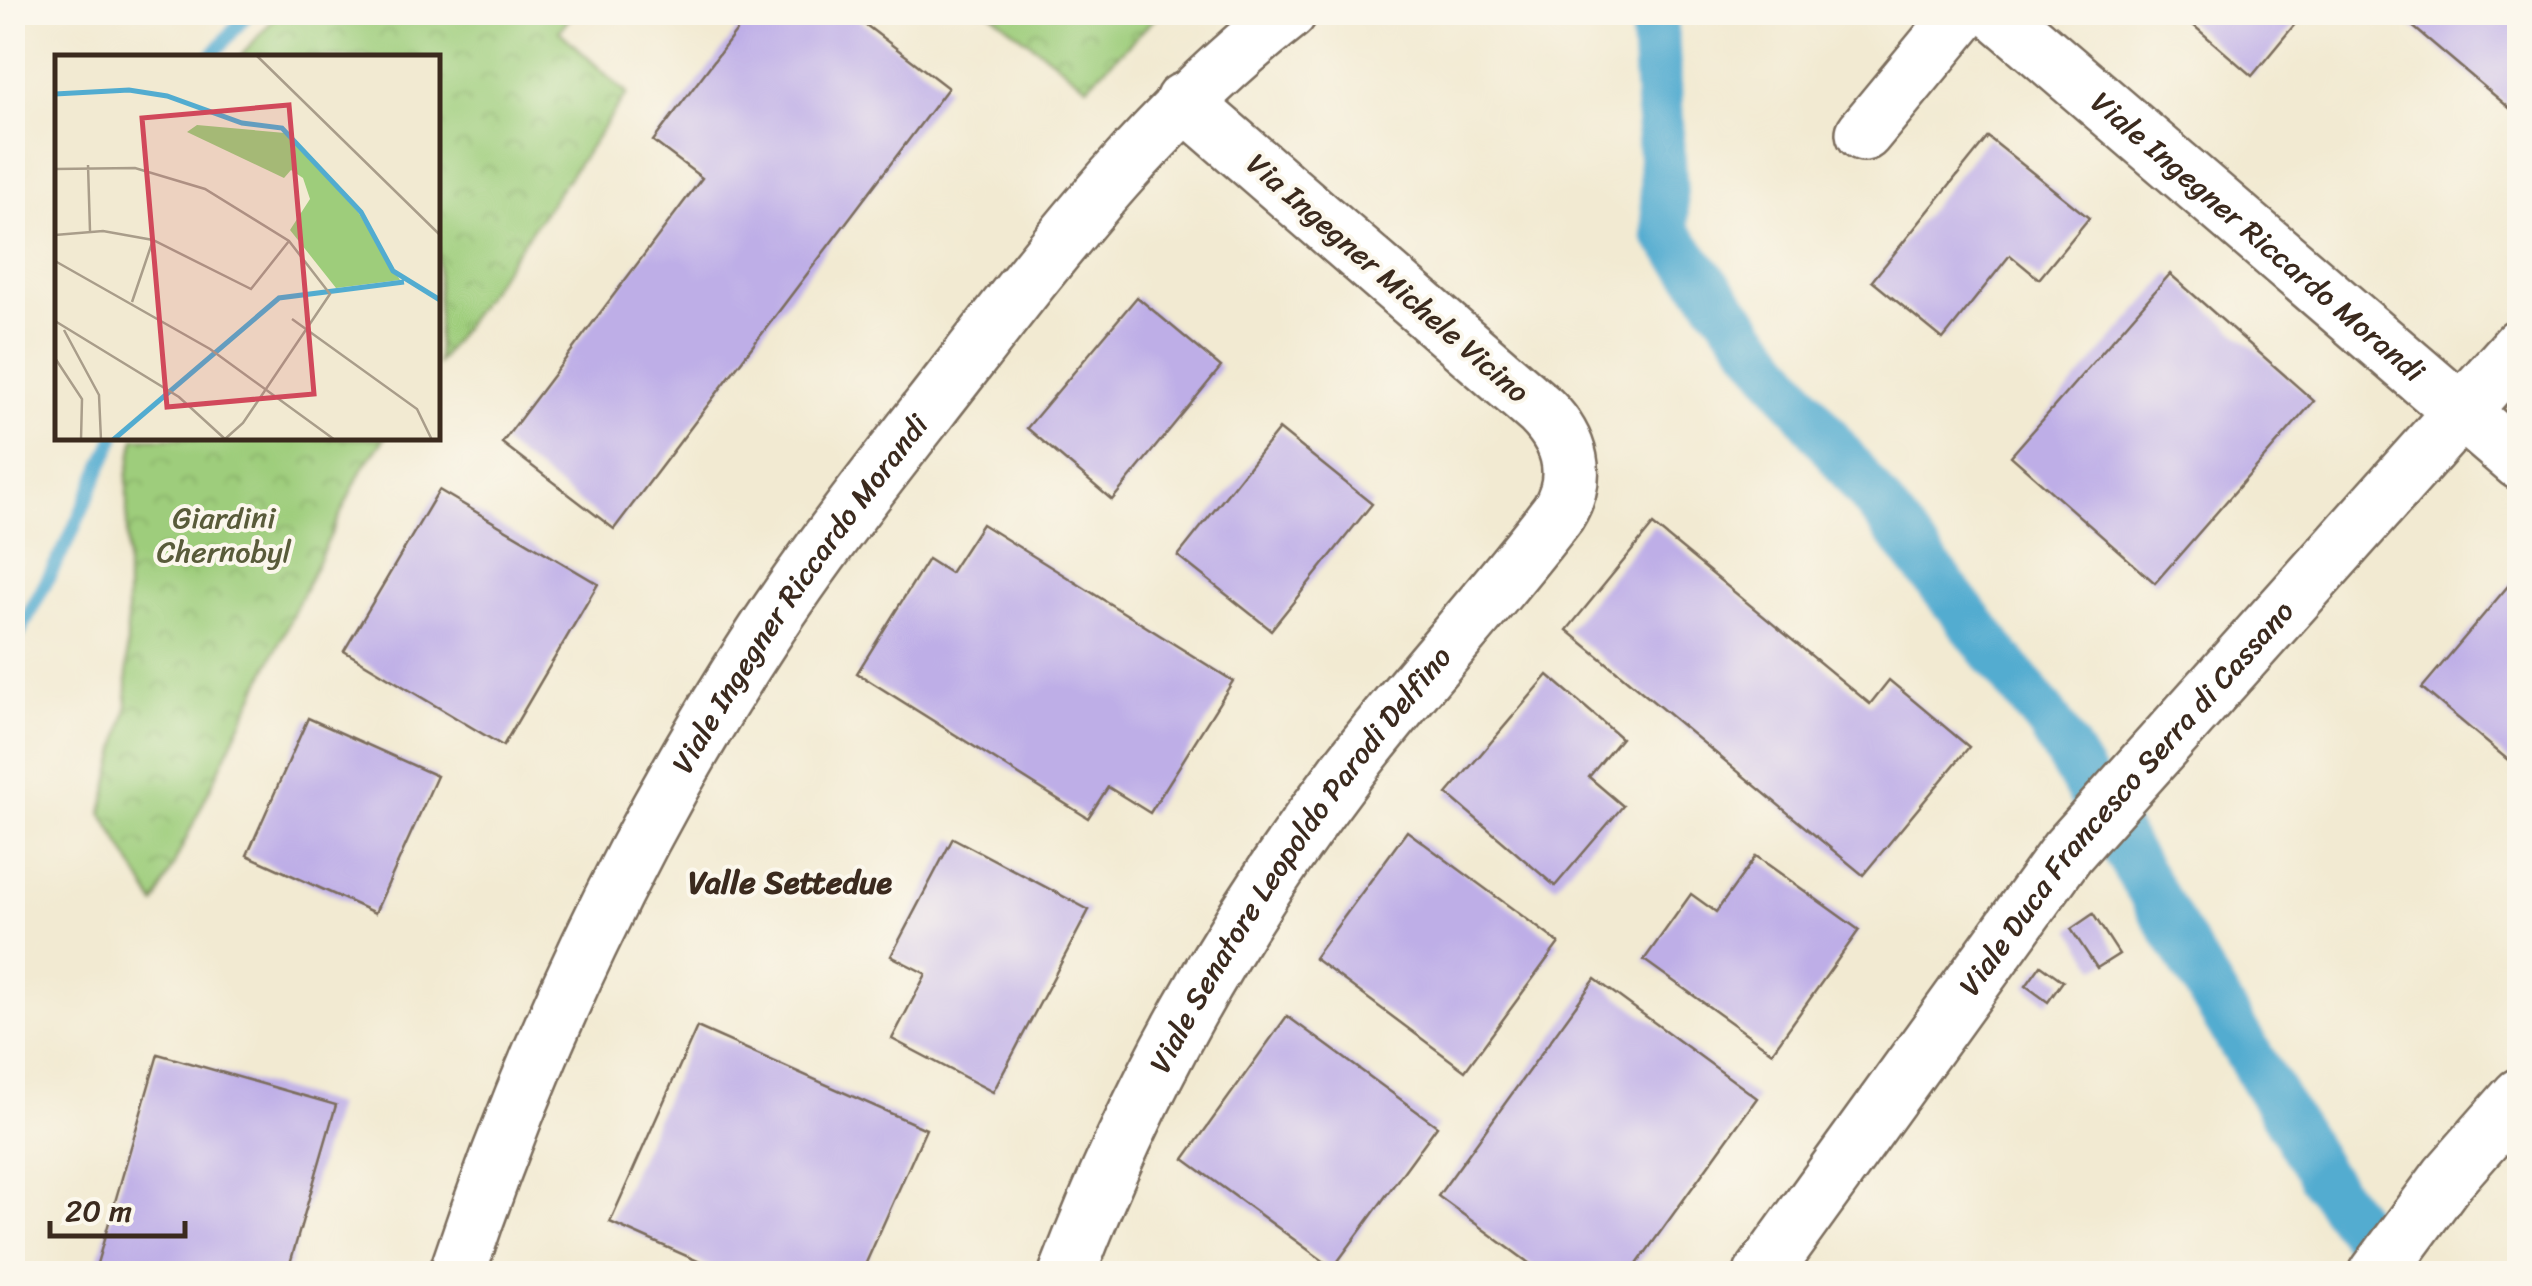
<svg xmlns="http://www.w3.org/2000/svg" width="2532" height="1286" font-family="Sriracha,sans-serif">
	<style>
		.park { fill: url(#park-crowns); stroke: #6c7c4c; stroke-width: 2.5 }
		.lines { fill: none; stroke-linecap: round; stroke-linejoin: round }
		.stream { stroke: #52acd0; stroke-width: 14 }
		.canal { stroke: #52acd0; stroke-width: 48 }
		.building { fill: #beaee7 }
		.minor-casing { stroke: #7b6d5d; stroke-width: 60 }
		.minor { stroke: #fff; stroke-width: 55 }
		.labels { text-anchor: middle; dominant-baseline: central; stroke-width: 8; stroke-linejoin: round; paint-order: stroke }
		.street-label { font-size: 30px; fill: #3b2a1e; stroke: #fbf7ec }
		.park-label { font-size: 30px; fill: #595b3a; stroke: #fbf7ec }
		.neighbourhood-label { font-size: 32px; font-weight: bold; fill: #3b2a1e; stroke: #fbf7ec }
		.inset-river { fill: none; stroke: #52acd0; stroke-width: 5 }
		.inset-road { fill: none; stroke: #a99d8a; stroke-width: 2.5 }
		.view { fill: #d1495b; fill-opacity: 0.15; stroke: #d1495b; stroke-width: 5 }
		.inset-edge { fill: none; stroke: #3b2a1e; stroke-width: 5 }
	</style>
	<defs>
		<pattern id="park-crowns" width="20" height="18" patternUnits="userSpaceOnUse" patternTransform="scale(2.5)"><rect width="20" height="18" fill="#9ecd7b"/><path d="M2 6a3 3 0 1 1 6 0M12 15a3 3 0 1 1 6 0" fill="none" stroke="#89b06a"/></pattern>
	</defs>
	<rect width="100%" height="100%" fill="#fbf7ec"/>
	<filter id="ink" filterUnits="userSpaceOnUse"><feTurbulence type="fractalNoise" baseFrequency=".01" numOctaves="2"/><feDisplacementMap in="SourceGraphic" scale="20" xChannelSelector="R" yChannelSelector="G"/><feConvolveMatrix kernelMatrix="1 2 1 2 8 2 1 2 1" color-interpolation-filters="sRGB"/></filter>
	<filter id="wash" filterUnits="userSpaceOnUse"><feTurbulence type="fractalNoise" baseFrequency=".0048" numOctaves="4" result="noise"/><feDisplacementMap in="SourceGraphic" scale="40" xChannelSelector="R" yChannelSelector="G"/><feGaussianBlur stdDeviation="2.25" result="paint"/><feColorMatrix in="noise" values="0 0 0 0 0 0 0 0 0 0 0 0 0 0 0 0 0 1.4 0 .05"/><feComposite in="paint" operator="in"/></filter>
	<g filter="url(#wash)">
		<rect width="100%" height="100%" fill="#f2ead2"/>
		<g class="park">
			<path d="M279 13H574L559 31 627 94 438 363V58L240 57Z"/>
			<path d="M991 13H1160L1087 86Z"/>
			<path d="M135 438H385L362 469 155 904 102 813 127 708V477Z"/>
		</g>
		<g class="lines">
			<g class="stream">
				<path d="M210 58 249 12"/>
				<path d="M12 646 69 539 114 438"/>
			</g>
			<path class="canal" d="M1654 12 1666 233 2049 722 2324 1180 2393 1274"/>
		</g>
		<g id="blocks">
			<g class="building">
				<path d="M751 12H849L948 88 614 529 502 443 702 178 653 141Z"/>
				<path d="M2178 12H2305L2252 76Z"/>
				<path d="M2420 12H2520V117L2410 24Z"/>
				<path d="M1988 137 2089 218 2039 279 2010 255 1943 339 1872 281Z"/>
				<path d="M2170 274 2314 401 2155 583 2011 456Z"/>
				<path d="M1137 297 1221 367 1112 500 1027 428Z"/>
				<path d="M1279 429 1372 504 1271 630 1178 556Z"/>
				<path d="M439 490 598 584 503 746 344 651Z"/>
				<path d="M982 524 1233 681 1150 813 1108 787 1088 818 857 673 928 559 950 573Z"/>
				<path d="M1653 525 1870 704 1889 680 1969 747 1863 875 1567 630Z"/>
				<path d="M2513 580 2520 586V770L2422 688Z"/>
				<path d="M1548 675 1621 738 1589 777 1623 806 1555 886 1447 794Z"/>
				<path d="M308 718 437 776 375 913 247 855Z"/>
				<path d="M1407 831 1559 943 1465 1071 1314 958Z"/>
				<path d="M953 838 1089 910 993 1092 892 1039 926 974 891 956Z"/>
				<path d="M1756 856 1859 930 1772 1052 1644 960 1691 894 1716 912Z"/>
				<path d="M2093 914 2119 954 2097 968 2071 929Z"/>
				<path d="M2041 965 2063 981 2048 1002 2026 986Z"/>
				<path d="M1595 979 1757 1098 1630 1274H1544L1438 1196Z"/>
				<path d="M1287 1016 1437 1126 1333 1268 1184 1159Z"/>
				<path d="M697 1027 926 1129 861 1274H727L610 1222Z"/>
				<path d="M158 1054 336 1105 287 1274H94Z"/>
			</g>
		</g>
	</g>
	<g filter="url(#ink)">
		<use href="#blocks" fill-opacity="0" stroke="#7b6d5d" stroke-width="2.5"/>
		<g class="lines">
			<defs>
				<g id="minor">
					<path id="s1" d="M1996 12 2520 462"/>
					<path d="M1864 133 1964 12"/>
					<path id="s2" d="M457 1274C531 1052 633 833 761 638 822 544 893 456 962 367 1062 238 1159 113 1289 12"/>
					<path id="s3" d="M1067 1274C1138 1089 1227 929 1347 771 1414 683 1491 601 1558 513 1581 476 1570 440 1541 411L1183 101"/>
					<path id="s4" d="M1762 1274 2067 852 2520 346"/>
					<path d="M2377 1274 2448 1178 2520 1096"/>
				</g>
			</defs>
			<use href="#minor" class="minor-casing"/>
			<use href="#minor" class="minor"/>
		</g>
	</g>
	<g class="labels">
		<g class="street-label">
			<text stroke="none"><textPath href="#s1" startOffset="345">Viale Ingegner Riccardo Morandi</textPath></text>
			<text transform="translate(1388 278) rotate(41)">Via Ingegner Michele Vicino</text>
			<text stroke="none"><textPath href="#s2" startOffset="765">Viale Ingegner Riccardo Morandi</textPath></text>
			<text stroke="none"><textPath href="#s4" startOffset="600">Viale Duca Francesco Serra di Cassano</textPath></text>
			<text stroke="none"><textPath href="#s3" startOffset="478">Viale Senatore Leopoldo Parodi Delfino</textPath></text>
		</g>
		<g class="park-label">
			<text x="224" y="518">Giardini<tspan x="224" dy="34">Chernobyl</tspan></text>
		</g>
		<g class="neighbourhood-label">
			<text x="790" y="882">Valle Settedue</text>
		</g>
	</g>
	<g transform="translate(55 55)">
		<rect width="385" height="385" fill="#f2ead2"/>
		<path d="M142 70 230 78 303 157 345 225 281 233 235 175 255 144 248 123 236 115 229 123 132 77Z" fill="#9ecd7b"/>
		<path class="inset-river" d="M0 39 74 35 112 41 187 68 227 73 306 157 338 216 385 245M58 385 224 243 349 227"/>
		<path class="inset-road" d="M201 0 385 180M33 110 35 176M0 114 80 113 150 134 234 186 275 239 188 368 170 384 124 342 0 266M0 180 48 176 98 185 196 234 234 186M0 206 155 294 280 385M77 247 98 185M237 264 362 354 377 385M9 275 44 340 46 385M0 303 27 344 26 385"/>
		<path class="view" d="M234 50 259 339 112 352 87 63Z"/>
		<rect width="385" height="385" class="inset-edge"/>
	</g>
	<rect width="2532" height="1286" fill="none" stroke="#fbf7ec" stroke-width="50"/>
	<path d="M50 1221v15h135v-15" fill="none" stroke="#3b2a1e" stroke-width="5"/>
	<text x="65" y="1221" font-size="30" fill="#3b2a1e" stroke="#fbf7ec" stroke-width="8" paint-order="stroke">20 m</text>
</svg>
